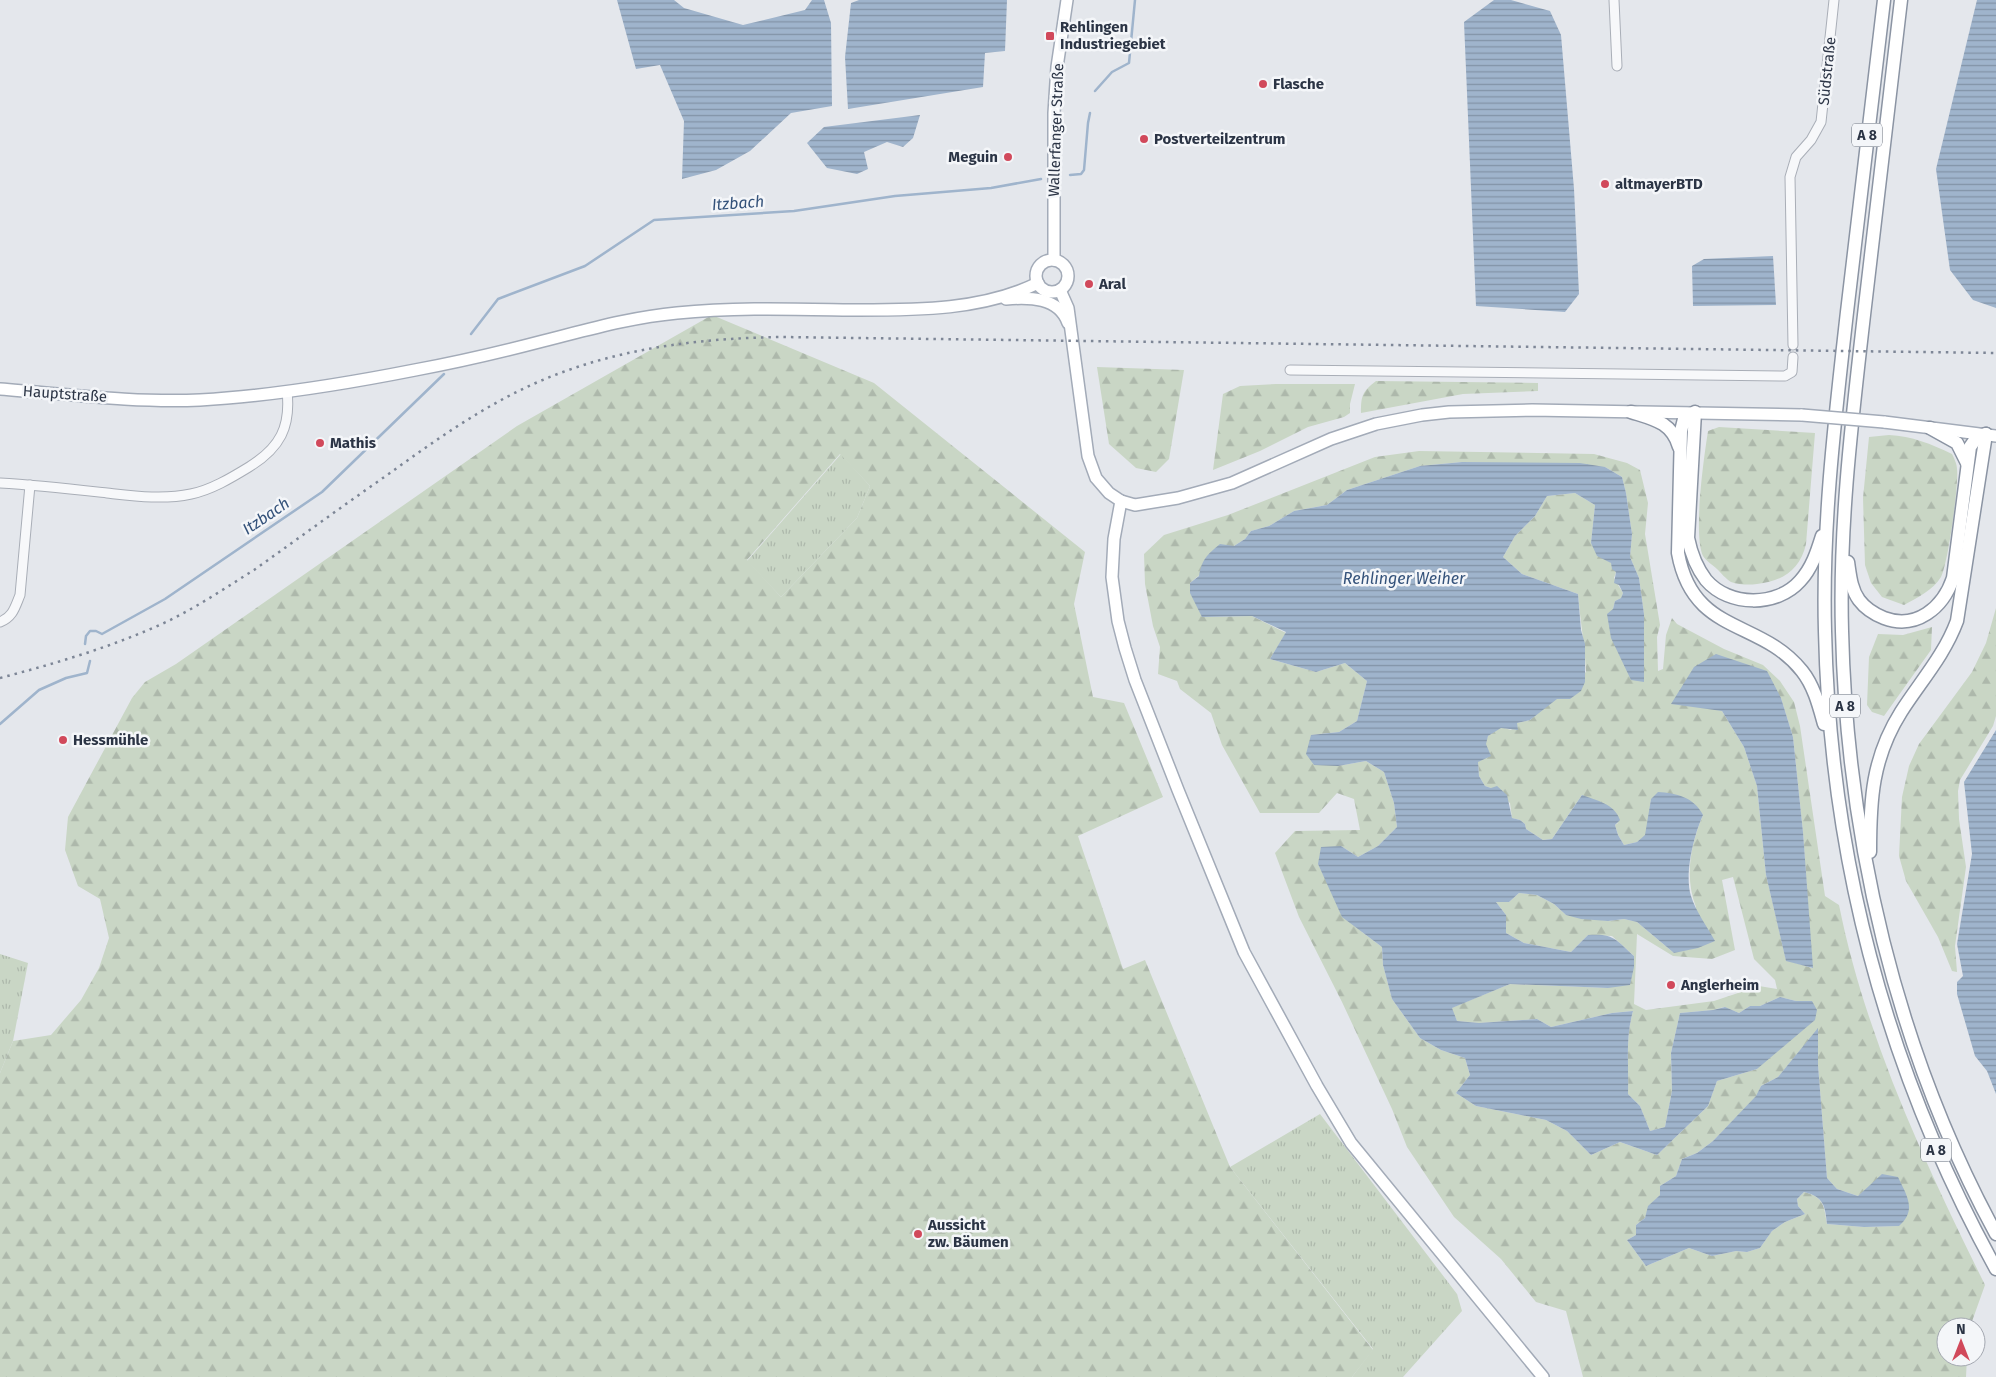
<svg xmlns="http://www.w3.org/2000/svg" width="1996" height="1377" font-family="'Fira Sans',sans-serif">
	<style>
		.grass { fill: url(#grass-tufts) }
		.forest { fill: url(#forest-firs); fill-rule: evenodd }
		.water { fill: url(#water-rules) }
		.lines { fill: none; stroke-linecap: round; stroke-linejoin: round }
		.stream { stroke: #9fb4cc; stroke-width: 2.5 }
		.minor-casing { stroke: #a9aeb7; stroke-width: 11 }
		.major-casing { stroke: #a3abb8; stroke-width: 14 }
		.highway-casing { stroke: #8b94a3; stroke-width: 15 }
		.minor { stroke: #f7f8fa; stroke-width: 9 }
		.major { stroke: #fff; stroke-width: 11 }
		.highway { stroke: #fff; stroke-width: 12 }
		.rail { stroke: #7d8696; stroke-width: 2.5; stroke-dasharray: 2.5 5; stroke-linecap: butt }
		.major-bridge-casing { stroke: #a3abb8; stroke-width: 14; stroke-linecap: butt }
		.major-bridge { stroke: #fff; stroke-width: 11 }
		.poi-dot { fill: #d1495b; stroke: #f4f6f9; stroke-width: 2 }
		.labels { text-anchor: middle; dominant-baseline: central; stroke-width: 5; stroke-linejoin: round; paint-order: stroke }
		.shield { fill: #f4f6f9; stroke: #676e7b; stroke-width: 1 }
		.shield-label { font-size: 14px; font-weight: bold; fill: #2b3445 }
		.poi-label { font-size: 15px; font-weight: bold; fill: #2b3445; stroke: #f4f6f9; text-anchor: start }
		.street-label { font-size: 15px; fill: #2b3445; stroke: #f4f6f9 }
		.water-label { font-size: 16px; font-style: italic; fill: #34527a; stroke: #f4f6f9 }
	</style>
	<defs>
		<pattern id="grass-tufts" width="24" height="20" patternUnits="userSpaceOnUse" patternTransform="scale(1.25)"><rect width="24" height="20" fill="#c9d6c5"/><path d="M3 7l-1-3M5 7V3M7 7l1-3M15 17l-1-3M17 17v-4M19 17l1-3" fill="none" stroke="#adb8ab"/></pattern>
		<pattern id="forest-firs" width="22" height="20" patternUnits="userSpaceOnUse" patternTransform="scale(1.25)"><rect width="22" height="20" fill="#c9d6c5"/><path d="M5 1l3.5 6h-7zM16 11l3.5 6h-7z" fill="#adb8ab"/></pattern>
		<pattern id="water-rules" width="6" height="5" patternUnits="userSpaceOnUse" patternTransform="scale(1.25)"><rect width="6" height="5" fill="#9fb4cc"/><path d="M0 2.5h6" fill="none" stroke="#8293a7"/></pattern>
	</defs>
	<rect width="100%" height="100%" fill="#e4e7ec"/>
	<g class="grass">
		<path d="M841 454 870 486 857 518 781 597 747 561Z"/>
		<path d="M0 954 28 963 13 1041 0 1073Z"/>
		<path d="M1320 1114 1457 1294 1462 1311 1403 1377H1352L1373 1349 1230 1167Z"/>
	</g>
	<g class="forest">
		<path d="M712 315 874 383 1085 552 1074 604 1093 697 1124 703 1163 797 1078 836 1123 969 1145 960 1230 1167 1373 1350 1352 1377H0V1073L13 1041 51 1035 81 1000 99 968 109 938 100 899 78 886 65 850 68 817 132 698 145 682 176 664 517 426ZM840 454 870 486 857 518 781 597 747 560Z"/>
		<path d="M1097 367 1184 370 1169 459 1156 472 1136 468 1109 444Z"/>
		<path d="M1376 381 1538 383V391L1463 394 1361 413C1361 396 1362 392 1376 381Z"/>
		<path d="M1276 384H1355L1350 404V413L1344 417 1308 427 1260 451 1213 470 1223 394 1240 386Z"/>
		<path d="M1719 427 1815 433 1806 544C1800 570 1783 581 1757 584 1750 585 1739 585 1731 582 1726 579 1721 573 1717 569 1713 565 1706 561 1703 556 1693 534 1704 457 1708 431Z"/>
		<path d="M1889 435C1912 436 1931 444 1952 454 1954 458 1957 464 1957 469 1959 484 1948 564 1941 577 1933 590 1917 598 1904 605L1882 597 1871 583 1865 565 1863 498 1869 437Z"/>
		<path d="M1419 451 1594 454 1627 463 1640 470 1648 503 1645 534 1660 625 1657 637 1658 671 1663 669 1666 635 1672 618 1677 624 1724 649 1763 665 1780 681 1794 702 1800 726 1825 896 1839 905C1866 1039 1925 1163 1985 1285L1970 1327H1946V1357H1967L1966 1377H1583L1566 1311 1536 1302 1501 1259 1454 1217 1407 1147 1392 1109 1342 1002 1299 917 1275 853 1295 831 1360 830 1354 799 1337 793 1319 813H1260L1222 745 1211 713 1180 689 1177 681 1158 674 1160 647 1153 626 1145 584 1144 554 1164 535 1228 515 1375 457ZM1462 462 1605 467 1622 477 1626 493 1632 534 1630 557 1639 578 1644 614V682L1613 609 1615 601 1621 598 1623 593 1614 578 1616 572 1611 563 1591 543 1595 505 1575 493 1547 496 1535 516 1515 536 1503 557 1522 574 1578 594C1580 620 1585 645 1586 672L1530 720 1517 723 1511 730 1501 727 1488 736 1478 762 1479 776 1485 786 1491 788 1510 803 1512 818 1520 820 1525 824 1526 829 1543 840 1552 839 1582 795 1618 823 1615 825 1618 835 1624 845 1637 842 1646 835 1651 799 1703 815C1691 843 1684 877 1696 907L1674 953 1637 922 1624 919 1608 921 1566 915 1554 904 1537 895 1519 893 1509 902H1496L1506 915V933L1524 943 1571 952 1588 935 1612 936 1634 956 1608 988 1510 984 1451 1008 1457 1021 1479 1023 1537 1019 1551 1027 1612 1013 1633 1011C1625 1039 1629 1066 1628 1094L1640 1106 1650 1131 1665 1127 1672 1091 1671 1053 1680 1013 1713 1010 1724 1007 1739 1013 1750 1006H1760L1780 997 1796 1001H1812L1757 1069 1717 1081 1708 1106 1657 1155 1620 1142 1591 1155 1567 1131 1546 1120 1476 1106 1456 1093 1470 1075 1465 1058 1441 1050 1420 1038 1392 999 1383 965 1382 947 1362 932 1330 888 1318 864 1341 846 1358 857 1378 846 1397 827 1394 803 1384 772 1366 761 1338 766 1311 735 1339 732 1357 721 1367 681 1345 663 1316 672 1270 659 1286 633 1252 616 1202 617 1190 583 1234 546 1245 539 1251 531 1269 526 1294 511 1327 505 1347 490 1420 466ZM1781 698 1793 737 1803 832 1812 968 1786 960 1766 875 1757 786 1744 747 1722 711ZM1733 877 1754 959 1775 980 1777 989 1759 986 1714 1001 1646 1010 1634 1004 1637 934 1673 956 1712 959 1735 950 1722 880ZM1818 1029V1065L1827 1178 1837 1189 1858 1196 1870 1186 1899 1226 1864 1227 1827 1224C1824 1206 1824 1197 1804 1192L1797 1199 1798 1206 1805 1214 1785 1222 1772 1231 1760 1248 1747 1252 1736 1251 1712 1256 1689 1248 1646 1266 1627 1240 1636 1235V1225L1645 1218 1649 1206 1660 1195V1186L1676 1176 1682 1159 1697 1153 1713 1141 1757 1096 1761 1086 1778 1077Z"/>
		<path d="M1996 608V716L1993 726 1960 780 1958 791 1959 819 1966 867 1955 946 1957 972 1952 971 1938 937 1906 881 1899 856 1902 797 1909 766 1919 744 1972 672 1986 643Z"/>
		<path d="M1932 627 1931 650 1884 716 1872 712 1867 705 1869 657 1878 634 1903 635Z"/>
	</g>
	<g class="water">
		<path d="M617 0H674L684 8 743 25 805 10 812 0H824L831 23 832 106 791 113 750 151 716 170 682 179 684 121 660 65 636 69Z"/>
		<path d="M859 0H1007L1005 51 985 53 983 87 848 109 845 57 851 3Z"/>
		<path d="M1494 0H1511L1550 11 1561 35 1574 189 1579 294 1565 312 1476 306 1464 22Z"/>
		<path d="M1977 0H1996V308L1973 300 1950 270 1936 169Z"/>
		<path d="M920 115 913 138 903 147 887 142 864 152 868 169 857 174 827 168 807 143 824 127Z"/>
		<path d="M1773 256 1776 305 1693 306 1692 266 1704 259Z"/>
		<path d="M1462 462 1580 463 1605 467 1622 477 1626 493 1632 534 1630 557 1639 578 1644 614V682L1631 680 1611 638 1607 614 1613 609 1615 601 1621 598 1623 593 1619 585 1614 583 1616 572 1612 569 1611 563 1597 556 1591 543 1595 505 1575 493 1547 496 1535 516 1515 536 1503 557 1522 574 1578 594 1581 630 1585 644V682L1581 691 1570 699H1557L1530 720 1517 723 1518 730 1501 728 1488 736 1486 744 1491 756 1478 762 1479 776 1485 786 1491 788 1497 786 1507 795 1512 818 1520 820 1525 824 1526 829 1543 840 1552 839 1582 795C1597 801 1614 803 1620 820L1615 825 1618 835 1624 845 1637 842 1645 835 1651 799 1658 792C1676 793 1694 797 1703 815 1694 835 1684 874 1691 896 1696 912 1707 926 1715 941L1698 948 1674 953 1637 922 1624 919 1608 921 1581 919 1566 915 1554 904 1537 895 1519 893 1509 902H1496L1506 915V933L1524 943 1571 952 1588 935C1614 933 1616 940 1634 956V967L1630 985 1608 988 1510 984 1452 1008 1457 1021 1479 1023 1537 1019 1551 1027 1612 1013 1633 1011C1625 1039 1629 1065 1628 1094L1640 1106 1650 1131 1665 1127 1672 1091 1671 1053 1680 1013 1713 1010 1725 1007 1739 1013 1750 1006H1760L1780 997 1796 1001H1812L1817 1010 1815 1020 1757 1069 1717 1081 1708 1106 1657 1155 1620 1142 1591 1155 1567 1131 1546 1120 1476 1106 1456 1093 1470 1075 1465 1058 1441 1050 1420 1038 1392 999 1383 965 1382 947 1342 917 1318 864 1321 847 1341 846 1358 857 1378 846 1397 827 1394 803 1384 772 1366 761 1338 766 1314 765 1306 754 1311 735 1339 732 1357 721 1367 681 1345 663 1316 672 1270 659 1286 632 1252 616 1202 617 1190 593V583L1199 576C1202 559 1207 555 1220 544L1234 546 1245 539 1251 531 1269 526 1294 511 1327 505 1347 490 1420 466Z"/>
		<path d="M1716 654 1767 671 1781 698 1793 737 1803 832 1813 968 1786 961 1766 875 1757 786 1744 747 1722 711 1671 704 1694 667Z"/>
		<path d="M1996 730V1094L1987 1071 1975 1056 1957 994V982L1963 976 1957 944 1972 854 1964 782Z"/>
		<path d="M1818 1028V1065L1827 1178 1837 1189 1858 1196 1882 1174 1898 1177C1907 1196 1917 1210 1899 1226L1864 1227 1827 1224C1825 1206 1824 1197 1804 1192L1797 1199 1798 1206 1805 1214 1785 1222 1772 1231 1760 1248 1747 1252 1736 1251 1712 1256 1689 1248 1646 1266 1627 1240 1636 1235V1225L1645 1218 1648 1206 1660 1195V1186L1676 1176 1682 1159 1697 1153 1713 1141 1756 1096 1761 1086 1778 1077Z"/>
	</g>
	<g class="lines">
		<g class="stream">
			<path d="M1095 91 1112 72 1129 63 1135 0"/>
			<path d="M1070 175 1081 174 1084 170 1088 123 1090 113"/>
			<path d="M471 334 498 299 585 266 654 220 794 211 895 196 991 188 1041 179"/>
			<path d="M85 644 86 636 90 631H96L102 634 165 599 322 492 444 374"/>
			<path d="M0 724 39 690 66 678 87 673 90 661"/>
		</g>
		<defs>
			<g id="minor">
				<path d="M1614 0 1617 66"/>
				<path d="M1793 345 1790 177 1796 157 1811 140 1821 122 1834 0"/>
				<path d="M1290 370 1785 376 1792 372 1793 357"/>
				<path d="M0 483C36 485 71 489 107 493 134 496 163 500 191 494 211 490 231 478 249 467 280 448 291 427 287 391"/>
				<path d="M0 622C13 617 15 607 20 595L30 485"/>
			</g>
			<g id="major">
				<path d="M1054 260V113L1057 67 1067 0"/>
				<circle cx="1052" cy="276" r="16"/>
				<path d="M1060 290 1068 308 1088 456 1096 478 1109 493 1121 501 1135 505 1178 498 1232 483 1331 439 1376 424 1422 415 1449 412 1532 410 1802 415"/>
				<path d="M1006 299C1029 297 1059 297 1068 323"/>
				<path d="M0 389C66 394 134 403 200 400 272 396 344 384 415 370 458 362 501 352 543 341 587 330 632 317 677 313 735 307 793 309 851 310 914 310 981 311 1038 283"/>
				<path d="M1884 422 1996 436"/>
				<path d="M1121 501 1114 539 1112 577 1118 621 1125 648 1135 680 1178 790 1244 952 1317 1086 1351 1143 1543 1377"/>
			</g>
			<g id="highway">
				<path d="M1884 0C1871 104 1859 208 1847 312 1835 418 1822 525 1825 631 1830 857 1887 1072 1996 1269"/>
				<path d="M1901 0C1888 105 1876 210 1864 315 1852 420 1839 525 1842 631 1847 839 1896 1050 1996 1234"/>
				<path d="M1631 412C1653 419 1672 422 1679 447"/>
				<path d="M1930 428 1957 443 1967 463"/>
				<path d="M1822 536C1817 552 1812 568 1800 581 1777 607 1729 607 1706 580 1696 567 1691 553 1688 538L1695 412 1684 419 1681 431 1678 553C1693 636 1760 618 1802 671 1814 686 1819 706 1824 724"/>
				<path d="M1848 562C1850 575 1851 589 1859 600 1865 608 1874 614 1884 618 1916 630 1943 608 1953 578L1970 447 1977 437 1986 434"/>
				<path d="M1870 852C1870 800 1872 758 1901 712 1920 682 1944 656 1957 621L1986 434"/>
			</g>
		</defs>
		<use href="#minor" class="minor-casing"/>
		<use href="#major" class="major-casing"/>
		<use href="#highway" class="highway-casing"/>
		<use href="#minor" class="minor"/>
		<use href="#major" class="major"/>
		<use href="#highway" class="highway"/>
		<path class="rail" d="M0 678C53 664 105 649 155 627 190 612 222 590 254 570 299 538 344 505 390 473 444 434 499 395 563 372 634 346 708 338 783 337L1996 353"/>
		<defs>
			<path id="major-bridge" d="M1802 415 1884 422"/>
		</defs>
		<use href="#major-bridge" class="major-bridge-casing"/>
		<use href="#major-bridge" class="major-bridge"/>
	</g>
	<g class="poi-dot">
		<rect x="1045" y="31" width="10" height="10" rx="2.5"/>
		<circle cx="1263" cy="84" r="5"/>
		<circle cx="1144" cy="139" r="5"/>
		<circle cx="1008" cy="157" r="5"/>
		<circle cx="1605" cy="184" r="5"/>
		<circle cx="1089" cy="284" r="5"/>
		<circle cx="320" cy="443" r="5"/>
		<circle cx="63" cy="740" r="5"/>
		<circle cx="1671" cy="985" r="5"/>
		<circle cx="918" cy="1234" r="5"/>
	</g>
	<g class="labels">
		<g class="shield">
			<rect x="1852" y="123.5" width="30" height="23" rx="4"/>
			<rect x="1830" y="694.5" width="30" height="23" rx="4"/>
			<rect x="1921" y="1138.5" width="30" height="23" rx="4"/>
		</g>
		<g class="shield-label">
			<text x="1867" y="135">A 8</text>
			<text x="1845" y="706">A 8</text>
			<text x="1936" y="1150">A 8</text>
		</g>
		<g class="poi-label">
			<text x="1060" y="27">Rehlingen<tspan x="1060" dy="17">Industriegebiet</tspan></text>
			<text x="1273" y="84">Flasche</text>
			<text x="1154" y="139">Postverteilzentrum</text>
			<text x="998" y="157" text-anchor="end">Meguin</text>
			<text x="1615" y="184">altmayerBTD</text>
			<text x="1099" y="284">Aral</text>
			<text x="330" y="443">Mathis</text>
			<text x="73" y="740">Hessmühle</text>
			<text x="1681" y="985">Anglerheim</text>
			<text x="928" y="1225">Aussicht<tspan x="928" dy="17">zw. Bäumen</tspan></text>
		</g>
		<g class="street-label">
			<text transform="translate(1827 71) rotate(-84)">Südstraße</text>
			<text transform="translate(1056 130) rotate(-88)">Wallerfanger Straße</text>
			<text transform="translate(65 394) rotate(4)">Hauptstraße</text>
		</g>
		<g class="water-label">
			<text transform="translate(738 203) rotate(-4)">Itzbach</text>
			<text transform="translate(266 516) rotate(-34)">Itzbach</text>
			<text x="1404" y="578">Rehlinger Weiher</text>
		</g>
	</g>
	<g transform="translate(1961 1342)"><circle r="24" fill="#f4f6f9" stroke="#a4a8b1"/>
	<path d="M0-4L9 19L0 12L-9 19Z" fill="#d1495b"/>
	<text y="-8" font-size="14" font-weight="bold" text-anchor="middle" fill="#2b3445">N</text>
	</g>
</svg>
